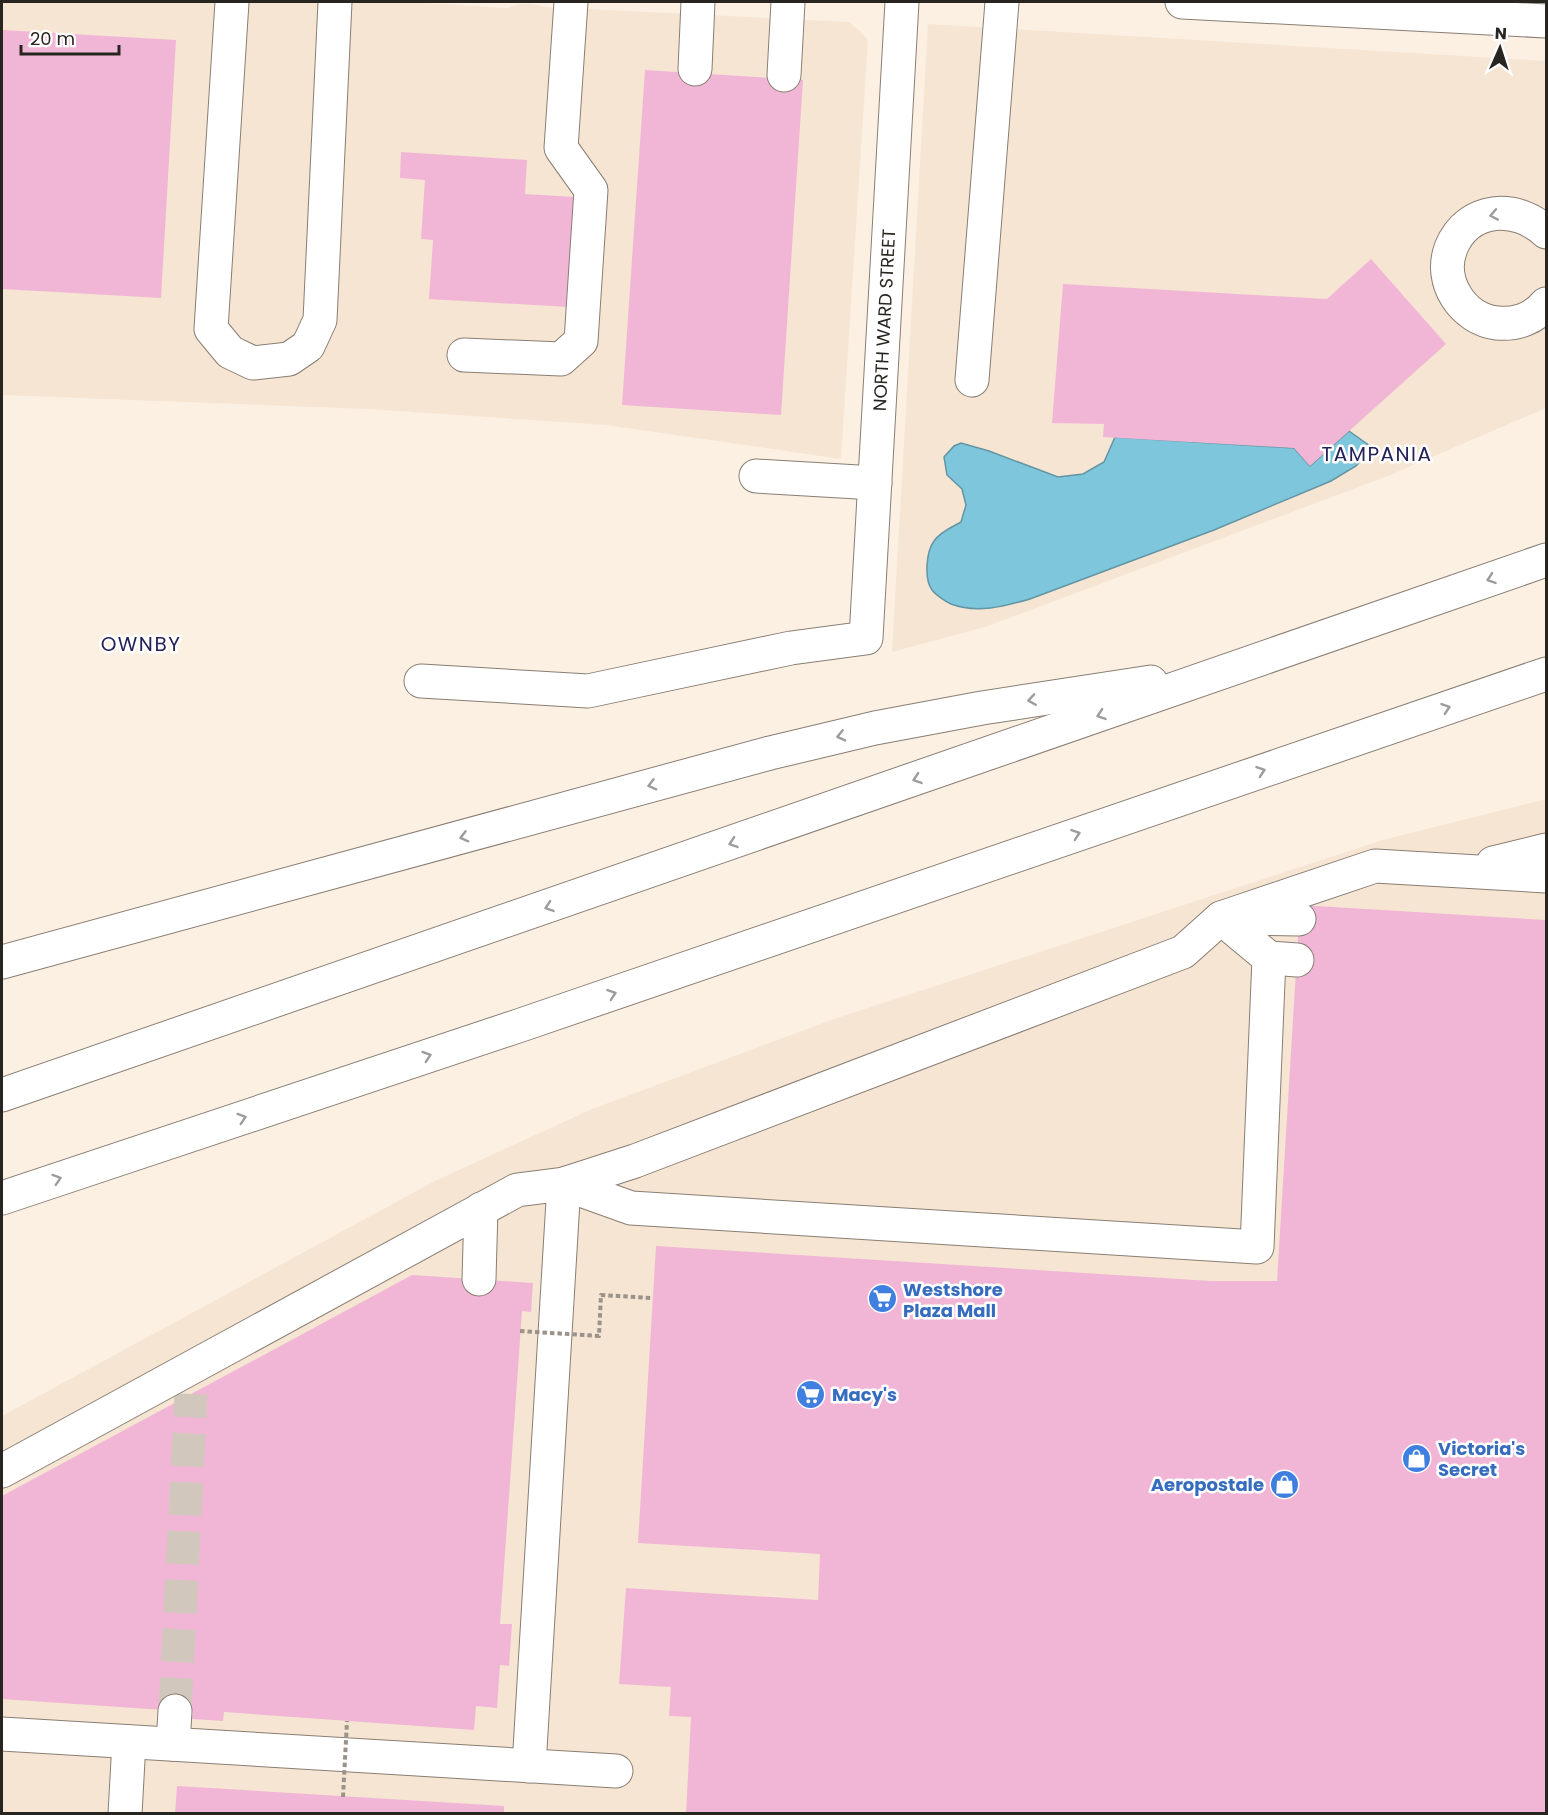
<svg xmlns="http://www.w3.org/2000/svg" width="1548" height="1815" font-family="Poppins,sans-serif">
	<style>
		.built { fill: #f6e5d2 }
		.water { fill: #7dc6dc; stroke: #6495a3; stroke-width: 1.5 }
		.building { fill: #f1b6d6 }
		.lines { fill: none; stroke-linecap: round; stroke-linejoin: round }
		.minor-tunnel { stroke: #d2c7bc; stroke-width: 33; stroke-dasharray: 33 16; stroke-linecap: butt }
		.minor-casing { stroke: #897e73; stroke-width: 35 }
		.highway-casing { stroke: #897e73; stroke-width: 35 }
		.minor { stroke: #fff; stroke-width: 33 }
		.highway { stroke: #fff; stroke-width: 33 }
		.path-bridge { stroke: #9b938a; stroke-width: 4; stroke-dasharray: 4.5 3; stroke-linecap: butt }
		.oneway { stroke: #9e9c9a }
		.labels { text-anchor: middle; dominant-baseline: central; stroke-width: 5; stroke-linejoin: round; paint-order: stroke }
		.street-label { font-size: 18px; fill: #28241f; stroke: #fff }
		.shop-label { font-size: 18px; font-weight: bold; fill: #366cbe; stroke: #fff; text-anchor: start }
		.neighbourhood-label { font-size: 20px; letter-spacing: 1.5px; fill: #24215b; stroke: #fff }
	</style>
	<rect width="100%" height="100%" fill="#fcf0e3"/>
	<g class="built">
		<path d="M2 2H407L508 8 519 4H532L547 7 849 22 860 31 868 40 841 459 606 425 368 409 2 395Z"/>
		<path d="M928 24 1546 61V408L1388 476 985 627 892 652Z"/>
		<path d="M1546 799V1813L2 1814V1416L435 1181 592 1109 837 1018 1386 839Z"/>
	</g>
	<path class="water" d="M1349 431 1370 446 1366 455 1356 466 1331 481 1214 530 1030 599C1005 606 977 614 951 604 946 602 936 595 932 590 924 579 926 552 934 541 940 532 952 527 961 522L966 505 962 489 947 475 944 457 954 446 961 443 989 451 1058 477 1083 474 1104 462 1115 437 1294 448 1310 466Z"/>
	<g class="building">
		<path d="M3 30 176 40 161 298 2 289V64Z"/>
		<path d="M645 70 803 80 781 415 622 405Z"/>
		<path d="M401 152 527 160 525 194 575 197 569 307 429 299 433 240 421 239 425 180 400 178Z"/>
		<path d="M1371 259 1446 344 1310 466 1294 448 1103 437 1104 424 1052 423 1063 284 1327 299Z"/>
		<path d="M1300 905 1546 920V1814H686L691 1717 669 1716 671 1687 619 1684 626 1588 818 1600 820 1554 638 1543 656 1246 1211 1281H1277Z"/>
		<path d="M412 1275 533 1283 531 1312 522 1311 500 1624H512L509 1666 500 1665 497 1708 476 1706 474 1730 224 1712 223 1721 192 1719 193 1712 2 1699V1496Z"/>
		<path d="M177 1786 504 1806V1814H175Z"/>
	</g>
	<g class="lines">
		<path class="minor-tunnel" d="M175 1711 191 1394"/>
		<defs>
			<g id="minor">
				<path d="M232 2 211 329 230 352 253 363 289 359 308 346 320 320 335 2"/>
				<path d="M1182 2 1546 21"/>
				<path d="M695 69 698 2"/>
				<path d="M784 75 788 2"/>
				<path d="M1546 232C1517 204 1468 206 1451 248 1438 282 1463 319 1497 323 1517 325 1534 318 1546 304"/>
				<path d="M464 355 561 359 581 341 591 190 561 148 571 2"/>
				<path d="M972 380 1002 2"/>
				<path d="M756 476 875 483"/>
				<path d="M421 681 588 691 791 648 866 638 902 2"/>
				<path d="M1493 863 1546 850"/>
				<path d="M1246 918 1299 919"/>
				<path d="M1269 958 1297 960"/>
				<path d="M479 1279 481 1209"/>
				<path d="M2 1471 517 1190 564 1184 635 1161 1183 952 1221 918 1375 866 1546 876"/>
				<path d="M2 1734 616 1771"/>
				<path d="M173 1744 175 1711"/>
				<path d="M529 1766 564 1184 631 1208 1257 1247 1269 958 1221 918"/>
				<path d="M125 1814 129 1742"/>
			</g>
			<g id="highway">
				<path d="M2 962 770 753 875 728 982 708 1151 682"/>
				<path d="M2 1095 1546 560"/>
				<path d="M2 1198 521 1025 1546 674"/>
			</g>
		</defs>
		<use href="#minor" class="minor-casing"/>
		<use href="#highway" class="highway-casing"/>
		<use href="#minor" class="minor"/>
		<use href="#highway" class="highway"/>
		<g class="path-bridge">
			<path d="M520 1331 599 1336 601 1295 652 1298"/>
			<path d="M343 1797 347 1721"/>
		</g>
	</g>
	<defs><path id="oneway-chevron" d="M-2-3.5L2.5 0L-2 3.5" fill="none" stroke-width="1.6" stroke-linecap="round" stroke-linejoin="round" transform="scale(1.5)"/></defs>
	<g class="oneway">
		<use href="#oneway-chevron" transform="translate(1494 215) rotate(169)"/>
		<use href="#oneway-chevron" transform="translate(1491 579) rotate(161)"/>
		<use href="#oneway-chevron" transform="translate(1032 700) rotate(171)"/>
		<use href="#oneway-chevron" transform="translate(1446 708) rotate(-19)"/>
		<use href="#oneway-chevron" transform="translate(1101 715) rotate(161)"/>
		<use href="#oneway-chevron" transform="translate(841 736) rotate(167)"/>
		<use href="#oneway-chevron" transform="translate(1261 771) rotate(-19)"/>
		<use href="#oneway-chevron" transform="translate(917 779) rotate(161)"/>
		<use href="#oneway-chevron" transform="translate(652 785) rotate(165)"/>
		<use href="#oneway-chevron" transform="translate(1076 834) rotate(-19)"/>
		<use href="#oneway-chevron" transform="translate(464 837) rotate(165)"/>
		<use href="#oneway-chevron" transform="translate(733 843) rotate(161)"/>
		<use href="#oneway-chevron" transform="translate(549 907) rotate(161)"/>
		<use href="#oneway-chevron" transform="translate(612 994) rotate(-19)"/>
		<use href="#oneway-chevron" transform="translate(427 1056) rotate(-18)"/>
		<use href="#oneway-chevron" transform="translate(242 1118) rotate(-18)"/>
		<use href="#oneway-chevron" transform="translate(57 1179) rotate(-18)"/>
	</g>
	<defs>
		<symbol id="supermarket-disc" viewBox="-11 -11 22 22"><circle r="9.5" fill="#3f7fe0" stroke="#fff"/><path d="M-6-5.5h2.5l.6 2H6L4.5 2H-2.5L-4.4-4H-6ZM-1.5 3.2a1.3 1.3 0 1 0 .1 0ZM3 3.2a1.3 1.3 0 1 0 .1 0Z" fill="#fff"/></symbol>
		<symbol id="shop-disc" viewBox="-11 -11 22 22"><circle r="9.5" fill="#3f7fe0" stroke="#fff"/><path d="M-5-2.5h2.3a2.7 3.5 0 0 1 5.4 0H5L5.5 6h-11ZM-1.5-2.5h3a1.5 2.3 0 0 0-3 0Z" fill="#fff"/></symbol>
	</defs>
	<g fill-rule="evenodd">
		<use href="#supermarket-disc" x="866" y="1282" width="33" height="33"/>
		<use href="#supermarket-disc" x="794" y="1378" width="33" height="33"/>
		<use href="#shop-disc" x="1400" y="1442" width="33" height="33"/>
		<use href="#shop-disc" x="1268" y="1468" width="33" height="33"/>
	</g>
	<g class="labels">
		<g class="street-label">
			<text transform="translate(884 320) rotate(-87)">NORTH WARD STREET</text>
		</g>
		<g class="shop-label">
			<text x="903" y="1289">Westshore<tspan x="903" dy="21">Plaza Mall</tspan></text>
			<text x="832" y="1394">Macy's</text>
			<text x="1438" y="1448">Victoria's<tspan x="1438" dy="21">Secret</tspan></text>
			<text x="1264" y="1484" text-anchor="end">Aeropostale</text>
		</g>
		<g class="neighbourhood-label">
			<text x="1377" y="454">TAMPANIA</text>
			<text x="141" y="644">OWNBY</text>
		</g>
	</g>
	<rect width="1548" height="1815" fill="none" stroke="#28241f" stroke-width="6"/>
	<g transform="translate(1500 48) rotate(3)" stroke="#ffffff" stroke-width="4.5" paint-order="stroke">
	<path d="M0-4.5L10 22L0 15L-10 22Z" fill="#28241f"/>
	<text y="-9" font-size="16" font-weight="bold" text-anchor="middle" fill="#28241f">N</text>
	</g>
	<path d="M21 45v9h98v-9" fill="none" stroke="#28241f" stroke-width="3"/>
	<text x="30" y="45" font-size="18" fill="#28241f" stroke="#ffffff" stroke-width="4.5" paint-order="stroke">20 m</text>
</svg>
